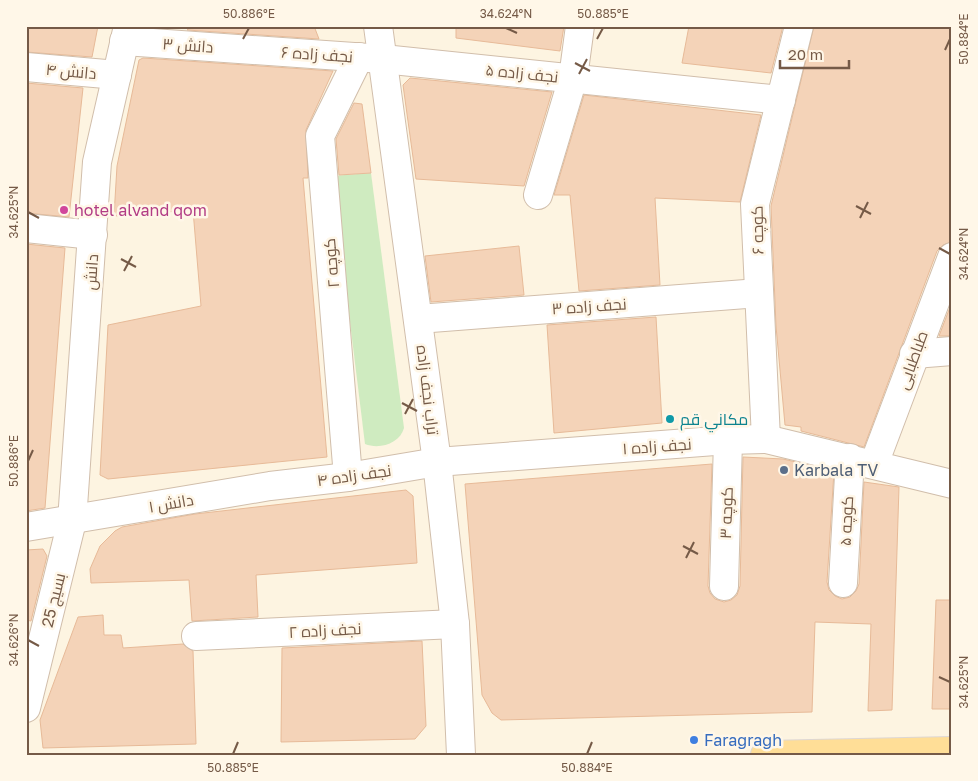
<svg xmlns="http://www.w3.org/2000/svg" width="978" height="781" font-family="'Golos Text',Cairo,sans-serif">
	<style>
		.green { fill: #cfebc0 }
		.building { fill: #f4d3b8; stroke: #e7ba98 }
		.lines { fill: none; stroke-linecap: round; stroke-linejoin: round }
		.minor-casing { stroke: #d1beab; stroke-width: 30 }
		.major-casing { stroke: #ded7d3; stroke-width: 30 }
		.minor { stroke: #fff; stroke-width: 28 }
		.major { stroke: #ffde97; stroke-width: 28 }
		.ticks { fill: none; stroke: #755a47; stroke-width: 2 }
		.hotel-dot { fill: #d1479c; stroke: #fff7e8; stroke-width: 2 }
		.culture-dot { fill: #0f9aa8; stroke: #fff7e8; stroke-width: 2 }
		.service-dot { fill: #5c6f8a; stroke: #fff7e8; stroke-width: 2 }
		.shop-dot { fill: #3f7fe0; stroke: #fff7e8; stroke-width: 2 }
		.labels { text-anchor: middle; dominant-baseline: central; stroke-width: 5; stroke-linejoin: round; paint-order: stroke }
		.street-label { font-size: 16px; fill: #755a47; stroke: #fff7e8 }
		.hotel-label { font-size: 16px; fill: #b23c85; stroke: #fff7e8; text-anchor: start }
		.culture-label { font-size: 16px; fill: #0d838f; stroke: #fff7e8; text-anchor: start }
		.service-label { font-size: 16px; fill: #4e5e75; stroke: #fff7e8; text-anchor: start }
		.shop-label { font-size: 16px; fill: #366cbe; stroke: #fff7e8; text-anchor: start }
		.neatline { fill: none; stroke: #755a47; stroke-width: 2 }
		.ticks-label { font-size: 12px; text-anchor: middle; fill: #755a47 }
	</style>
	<rect width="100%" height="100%" fill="#fdf4e1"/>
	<path class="green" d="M371 173 404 428C400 443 380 450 365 444L332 176Z"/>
	<g class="building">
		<path d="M26 26H98L92 57 26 52Z"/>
		<path d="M192 26H314L319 39 187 30Z"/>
		<path d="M456 26H564L560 51 456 38Z"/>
		<path d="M689 26H783L771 73 682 63Z"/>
		<path d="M814 26H952V242L943 245 937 251 864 447 801 431V427L785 425 776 326 771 206Z"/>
		<path d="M143 58 333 71 306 130 308 178H303L327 457 108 479 100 475 108 325 201 306 193 210 114 216 117 166 139 60Z"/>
		<path d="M410 78 552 92 524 186 416 179 403 85Z"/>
		<path d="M26 83 83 88 69 217 26 213Z"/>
		<path d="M584 95 761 115 740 202 655 198 660 285 579 291 570 195H554Z"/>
		<path d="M354 103 362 104 371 173 339 175 336 139Z"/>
		<path d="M26 244 65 248 45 508 26 511Z"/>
		<path d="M519 246 524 295 431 302 425 256Z"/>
		<path d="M952 302V336H939Z"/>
		<path d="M656 317 662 423 554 433 547 325Z"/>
		<path d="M743 457 783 459 834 471 827 582 829 590 835 596 842 599 850 597 856 591 859 584 864 482 899 487 892 710 868 711 871 624 815 622 812 712 501 720 492 713 482 695 465 484 712 464 708 586 710 593 715 599 724 602 731 600 737 595 740 586Z"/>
		<path d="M406 490 413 496 417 563 256 575 258 617 192 621 189 580 91 583 90 569 100 546 115 531 122 527 195 514Z"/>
		<path d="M43 549 47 556 31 621 26 620V550Z"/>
		<path d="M936 600H952V709H932Z"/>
		<path d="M103 615 104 635H121L123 648 183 644 193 651 196 744 43 748 40 720 78 617Z"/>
		<path d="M422 641 426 726 415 739 281 742 282 648Z"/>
	</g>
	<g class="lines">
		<defs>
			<g id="minor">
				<path d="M378 26 437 462 455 624 461 755"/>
				<path d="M124 41 383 59 781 100"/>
				<path d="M26 67 117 75"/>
				<path d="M538 195 573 78 580 26"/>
				<path d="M26 228 93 235"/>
				<path d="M418 319 759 293"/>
				<path d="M914 354 952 351"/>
				<path d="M766 439 755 204 799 26"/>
				<path d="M874 464 952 257"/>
				<path d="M348 477 320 136 359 57"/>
				<path d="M26 527 270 486 348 477 437 462 728 440 766 439 952 484"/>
				<path d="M843 583 850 458"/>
				<path d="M724 586 728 440"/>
				<path d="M196 636 455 624"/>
				<path d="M26 708 72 521 97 162 128 26"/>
			</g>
			<path id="major" d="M765 755 952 751"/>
		</defs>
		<use href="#minor" class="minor-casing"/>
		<use href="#major" class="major-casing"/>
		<use href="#minor" class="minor"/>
		<use href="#major" class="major"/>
	</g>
	<path class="ticks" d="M506 28 517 33M243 39 249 28M597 39 603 28M945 50 950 39M575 63 590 71M579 74 587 59M856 206 871 214M28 212 39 218M860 218 868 202M939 248 950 254M121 259 136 267M124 271 132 256M402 403 417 411M405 414 413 399M28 461 33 450M683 546 698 554M686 558 694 542M28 640 39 646M939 677 950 682M233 754 238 742M587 754 592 742"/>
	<circle class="hotel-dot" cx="64" cy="210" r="5"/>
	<circle class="culture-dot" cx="670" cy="419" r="5"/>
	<circle class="service-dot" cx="784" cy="470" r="5"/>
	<circle class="shop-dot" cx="694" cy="740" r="5"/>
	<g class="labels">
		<g class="street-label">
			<text transform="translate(188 45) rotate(4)">دانش ۳</text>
			<text transform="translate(317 54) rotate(4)">نجف زاده ۶</text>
			<text transform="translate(71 71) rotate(5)">دانش ۴</text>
			<text transform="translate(522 73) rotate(6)">نجف زاده ۵</text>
			<text transform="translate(757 230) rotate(-91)">کوچه ۶</text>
			<text transform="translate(331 263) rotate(-95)">کوچه ۲</text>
			<text transform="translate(91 272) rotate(-86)">دانش</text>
			<text transform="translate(589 306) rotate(-4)">نجف زاده ۳</text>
			<text transform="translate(912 360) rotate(-70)">طباطبایی</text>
			<text transform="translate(428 390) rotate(83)">تراب نجف زاده</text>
			<text transform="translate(657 446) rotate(-4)">نجف زاده ۱</text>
			<text transform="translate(354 475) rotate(-8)">نجف زاده ۴</text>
			<text transform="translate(171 503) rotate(-10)">دانش ۱</text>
			<text transform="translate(726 513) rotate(-88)">کوچه ۳</text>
			<text transform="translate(846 521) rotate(-87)">کوچه ۵</text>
			<text transform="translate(53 600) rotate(-76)">بسیج 25</text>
			<text transform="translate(325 630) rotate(-3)">نجف زاده ۲</text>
		</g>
		<g class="hotel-label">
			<text x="74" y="210">hotel alvand qom</text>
		</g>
		<g class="culture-label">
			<text x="680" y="419">مكاني قم</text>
		</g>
		<g class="service-label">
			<text x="794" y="470">Karbala TV</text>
		</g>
		<g class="shop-label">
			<text x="704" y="740">Faragragh</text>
		</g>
	</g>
	<rect width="978" height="781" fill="none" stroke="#fff7e8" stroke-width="55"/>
	<path d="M780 60v8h69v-8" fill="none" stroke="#755a47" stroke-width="2.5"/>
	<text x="788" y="60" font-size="15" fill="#755a47" stroke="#fff7e8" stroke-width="4" paint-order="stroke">20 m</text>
	<rect x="28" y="28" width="922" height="726" class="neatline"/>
	<g class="ticks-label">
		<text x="249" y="18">50.886°E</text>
		<text x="506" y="18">34.624°N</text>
		<text x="603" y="18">50.885°E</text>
		<text transform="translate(964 39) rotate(-90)" y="4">50.884°E</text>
		<text transform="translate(14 212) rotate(-90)" y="4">34.625°N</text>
		<text transform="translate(964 254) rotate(-90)" y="4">34.624°N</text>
		<text transform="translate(14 461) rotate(-90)" y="4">50.886°E</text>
		<text transform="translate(14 640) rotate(-90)" y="4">34.626°N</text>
		<text transform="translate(964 682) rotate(-90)" y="4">34.625°N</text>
		<text x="233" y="772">50.885°E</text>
		<text x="587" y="772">50.884°E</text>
	</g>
</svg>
